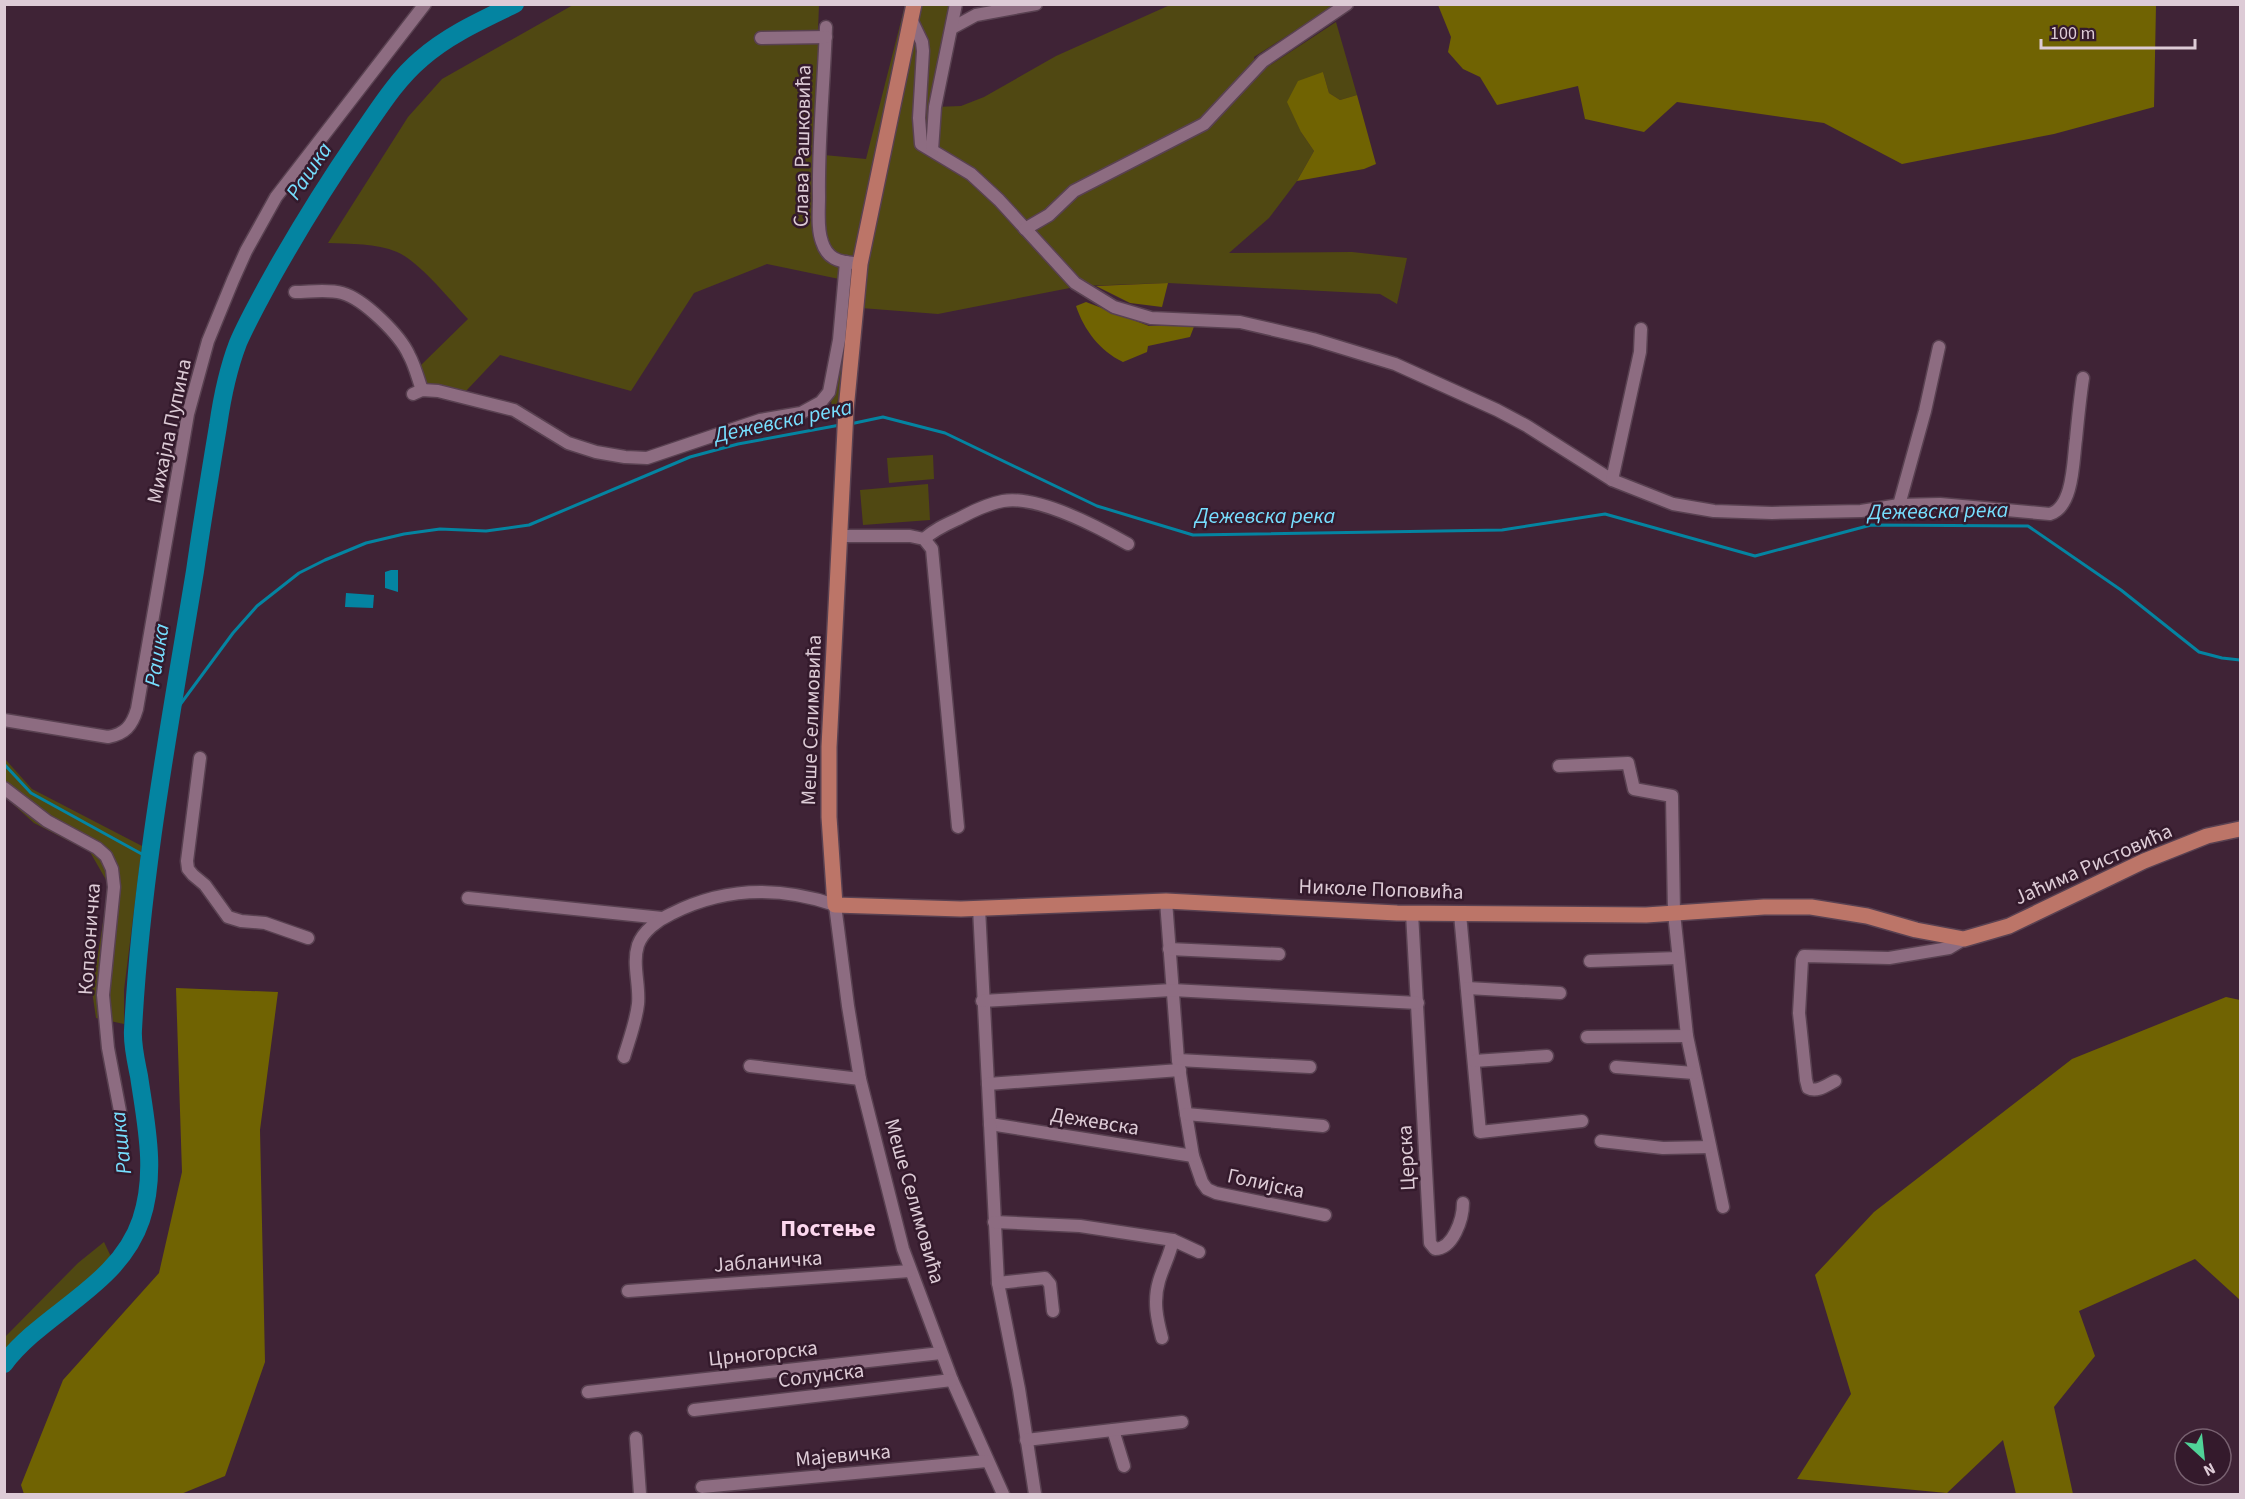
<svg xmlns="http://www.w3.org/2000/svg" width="2245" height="1499" font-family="'Source Sans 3',sans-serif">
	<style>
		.green { fill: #504812 }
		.forest { fill: #706302 }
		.water { fill: #0484a1 }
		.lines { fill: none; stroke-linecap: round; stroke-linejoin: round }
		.stream { stroke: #0484a1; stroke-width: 3 }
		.river { stroke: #0484a1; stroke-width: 18 }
		.minor-casing { stroke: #594151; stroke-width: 15 }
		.major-casing { stroke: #594151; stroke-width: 18 }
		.minor { stroke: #8d6c81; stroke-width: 12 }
		.major { stroke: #bc7568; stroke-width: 15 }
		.labels { text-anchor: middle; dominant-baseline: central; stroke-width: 5; stroke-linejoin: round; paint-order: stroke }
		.street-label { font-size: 21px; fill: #ddcbd6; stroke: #341a2c }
		.water-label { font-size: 22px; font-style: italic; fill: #77dfff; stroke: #341a2c }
		.quarter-label { font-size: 24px; font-weight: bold; fill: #fcd7ee; stroke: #341a2c }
	</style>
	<rect width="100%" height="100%" fill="#3f2336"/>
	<g class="green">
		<path d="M1337 4 1254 57 1258 73 1336 22 1357 95 1340 100 1329 93 1323 72 1301 132 1314 151 1297 181 1269 218 1229 253 1352 252 1407 258 1397 304 1380 294 1168 283 1080 286 938 314 861 308 834 415 829 392 844 280 767 264 694 293 631 391 500 355 466 391 423 382 419 367 468 319C449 299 420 262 397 252 376 243 350 244 328 243L408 117 442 79 573 5H819L818 30H830L824 155 866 159 905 5H956L935 107 961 106 984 97 1056 56 1170 5Z"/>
		<path d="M933 455 934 479 889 483 887 458Z"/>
		<path d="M928 484 930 520 863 525 860 490Z"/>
		<path d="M5 759 32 789 142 846 124 990V1024L96 1018 92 991 109 885 90 852 34 823 5 797Z"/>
		<path d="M104 1242 114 1263 91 1288 16 1350 5 1364V1337L78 1263Z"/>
	</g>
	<g class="forest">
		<path d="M1438 5H2156L2154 107 2054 134 1902 164 1824 123 1677 102 1644 132 1585 119 1578 86 1497 105 1480 77 1463 69 1448 52 1451 37Z"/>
		<path d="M1323 72 1329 93 1340 100 1357 95 1376 164 1364 169 1297 181 1314 151 1301 132 1287 102 1298 81Z"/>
		<path d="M1168 283 1162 307 1130 303 1096 286Z"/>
		<path d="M1086 302 1149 326 1195 324 1190 337 1148 346 1147 352 1123 362C1100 351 1084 330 1076 306Z"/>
		<path d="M176 988 278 992 260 1130 265 1362 225 1476 181 1494H24L21 1485 63 1380 159 1273 182 1172Z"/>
		<path d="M2226 997 2240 1000V1300L2195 1259 2079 1311 2095 1356 2054 1407 2073 1494H2016L2003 1440 1947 1493 1797 1479 1851 1394 1815 1275 1874 1212 2072 1059Z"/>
	</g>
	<g class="water">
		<path d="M391 570H398V592L385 588V572Z"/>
		<path d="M346 593 374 595 373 608 345 607Z"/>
	</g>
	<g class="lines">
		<g class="stream">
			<path d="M850 424 883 417 945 433 1097 506 1193 535 1502 530 1605 514 1755 556 1871 525 2028 526 2121 590 2199 652 2222 658 2240 660"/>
			<path d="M171 717 233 633 257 606 299 573 325 560 366 543 404 534 440 529 486 531 529 525 690 457 738 444 840 425"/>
			<path d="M4 764 31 793 149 858"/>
		</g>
		<path class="river" d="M4 1364C43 1312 119 1286 141 1220 157 1173 146 1124 139 1076 136 1061 132 1045 133 1030 141 876 170 723 195 571 202 522 210 474 218 426 222 398 228 369 238 343 248 320 261 297 273 275 300 227 328 182 359 137 378 110 396 80 421 59 448 35 482 20 515 4"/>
		<defs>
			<g id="minor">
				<path d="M911 19 922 42 923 51 919 118 921 144 971 174 999 200 1075 283 1114 307 1151 318 1240 322 1313 339 1395 364 1497 410 1527 426 1612 480 1673 504 1714 511 1772 513 1861 511 1899 505 1940 504 2050 514C2074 507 2073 459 2076 439 2078 418 2080 398 2083 378"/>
				<path d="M826 27C824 84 818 140 819 197 819 211 817 229 822 242 827 258 838 262 854 263"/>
				<path d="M952 28 976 15 1036 4"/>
				<path d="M761 38 826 37"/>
				<path d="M932 150 935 107 956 4"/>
				<path d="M1025 229 1049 215 1074 191 1204 124 1263 61 1347 4"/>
				<path d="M295 292C310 292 328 289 342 293 364 299 400 335 409 355 415 366 418 379 422 390"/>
				<path d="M413 394 422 390 438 391 514 410 568 443 596 452 625 457 647 458 760 420 801 413 821 402 829 392 839 340 846 262"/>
				<path d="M1612 480 1640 352 1641 329"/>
				<path d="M1899 505 1925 411 1939 347"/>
				<path d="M839 536H910L924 539 932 549 958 827"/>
				<path d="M924 539C935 529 947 524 960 518 973 511 987 504 1003 501 1037 495 1098 527 1128 544"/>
				<path d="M4 720 108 737C125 734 132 726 137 709L188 414 208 341 233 280 246 251 276 197 425 4"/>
				<path d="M200 758 187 861 188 869 193 875 205 885 228 917 241 921 265 923 308 938"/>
				<path d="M1559 766 1628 763 1634 789 1672 796 1674 913 1687 1036 1723 1207"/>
				<path d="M4 788 47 821 97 848 106 856 112 869 114 887 103 995 108 1048 120 1111"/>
				<path d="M468 898 662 918"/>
				<path d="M1166 901 1178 1060 1186 1114 1193 1156 1202 1182 1207 1189 1216 1193 1325 1215"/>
				<path d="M979 908 990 1124 1193 1156"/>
				<path d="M1412 913 1430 1243 1435 1249C1453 1249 1463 1219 1463 1203"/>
				<path d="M1460 914 1480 1132 1582 1121"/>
				<path d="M1169 949 1279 954"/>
				<path d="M1590 961 1678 958"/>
				<path d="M1467 988 1560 993"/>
				<path d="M982 1001 1172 990 1418 1003"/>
				<path d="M1587 1037 1687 1036"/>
				<path d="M624 1057C629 1040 636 1022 638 1004 640 985 632 964 638 945 643 931 658 920 671 914 724 887 779 886 835 905L848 1006 860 1079 903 1249 952 1380 1003 1494"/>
				<path d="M1178 1060 1310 1067"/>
				<path d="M1474 1061 1547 1056"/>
				<path d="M750 1066 860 1079"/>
				<path d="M1616 1067 1694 1073"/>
				<path d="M1835 1081C1827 1085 1817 1093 1808 1088L1806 1080 1799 1013 1802 960 1804 956 1889 958 1949 948 1964 939"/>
				<path d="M988 1084 1180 1070"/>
				<path d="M1186 1114 1323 1126"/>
				<path d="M990 1124 998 1283 1019 1389 1035 1494"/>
				<path d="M1601 1141 1663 1148 1710 1147"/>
				<path d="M994 1222 1080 1226 1173 1240 1199 1252"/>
				<path d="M998 1283 1045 1278 1050 1284 1053 1311"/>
				<path d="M628 1291 910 1271"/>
				<path d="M1162 1338C1157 1319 1153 1301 1159 1281 1163 1267 1170 1255 1173 1240"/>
				<path d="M588 1392 941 1353"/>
				<path d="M694 1410 952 1380"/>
				<path d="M1113 1430 1124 1466"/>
				<path d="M636 1438 640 1494"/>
				<path d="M1026 1440 1182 1422"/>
				<path d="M702 1487 987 1461"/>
			</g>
			<path id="major" d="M914 4 860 264 846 410 829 747V817L835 905 961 909 1166 901 1397 913 1646 915 1764 907H1811L1867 916 1916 930 1964 939 2009 926 2144 861 2207 836 2240 829"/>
		</defs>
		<use href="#minor" class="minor-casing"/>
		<use href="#major" class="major-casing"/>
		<use href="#minor" class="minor"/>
		<use href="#major" class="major"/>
	</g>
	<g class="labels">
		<g class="street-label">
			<text transform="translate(802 146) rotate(-89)">Слава Рашковића</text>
			<text transform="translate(169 431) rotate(-78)">Михајла Пупина</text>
			<text transform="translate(811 720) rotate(-88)">Меше Селимовића</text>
			<text transform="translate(2093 864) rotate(-24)">Јаћима Ристовића</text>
			<text transform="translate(1381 889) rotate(2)">Николе Поповића</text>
			<text transform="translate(89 939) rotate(-86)">Копаоничка</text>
			<text transform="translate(1095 1121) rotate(9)">Дежевска</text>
			<text transform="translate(1406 1158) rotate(-93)">Церска</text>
			<text transform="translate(1266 1183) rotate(12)">Голијска</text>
			<text transform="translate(915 1201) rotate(74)">Меше Селимовића</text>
			<text transform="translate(768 1261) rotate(-4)">Јабланичка</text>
			<text transform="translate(763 1353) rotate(-6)">Црногорска</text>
			<text transform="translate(821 1375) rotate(-7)">Солунска</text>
			<text transform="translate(843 1455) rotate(-5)">Мајевичка</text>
		</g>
		<g class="water-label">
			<text transform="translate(309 171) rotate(-56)">Рашка</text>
			<text transform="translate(783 421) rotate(-12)">Дежевска река</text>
			<text transform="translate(1938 511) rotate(-1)">Дежевска река</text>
			<text x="1265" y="516">Дежевска река</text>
			<text transform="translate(157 655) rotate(-81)">Рашка</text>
			<text transform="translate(121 1143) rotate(-96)">Рашка</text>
		</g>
		<g class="quarter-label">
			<text x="828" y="1228">Постење</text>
		</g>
	</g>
	<rect width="2245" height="1499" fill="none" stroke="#ddcbd6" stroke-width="12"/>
	<g transform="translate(2203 1457) rotate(153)"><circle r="28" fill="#341a2c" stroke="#786170" stroke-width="1.5"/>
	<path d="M0-4.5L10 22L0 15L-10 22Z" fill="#50d398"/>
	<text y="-9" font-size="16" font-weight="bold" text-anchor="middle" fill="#ddcbd6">N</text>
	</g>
	<path d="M2041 39v9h154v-9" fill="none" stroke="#ddcbd6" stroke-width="3"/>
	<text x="2050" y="39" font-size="18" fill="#ddcbd6" stroke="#341a2c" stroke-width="4.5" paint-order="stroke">100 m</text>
</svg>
